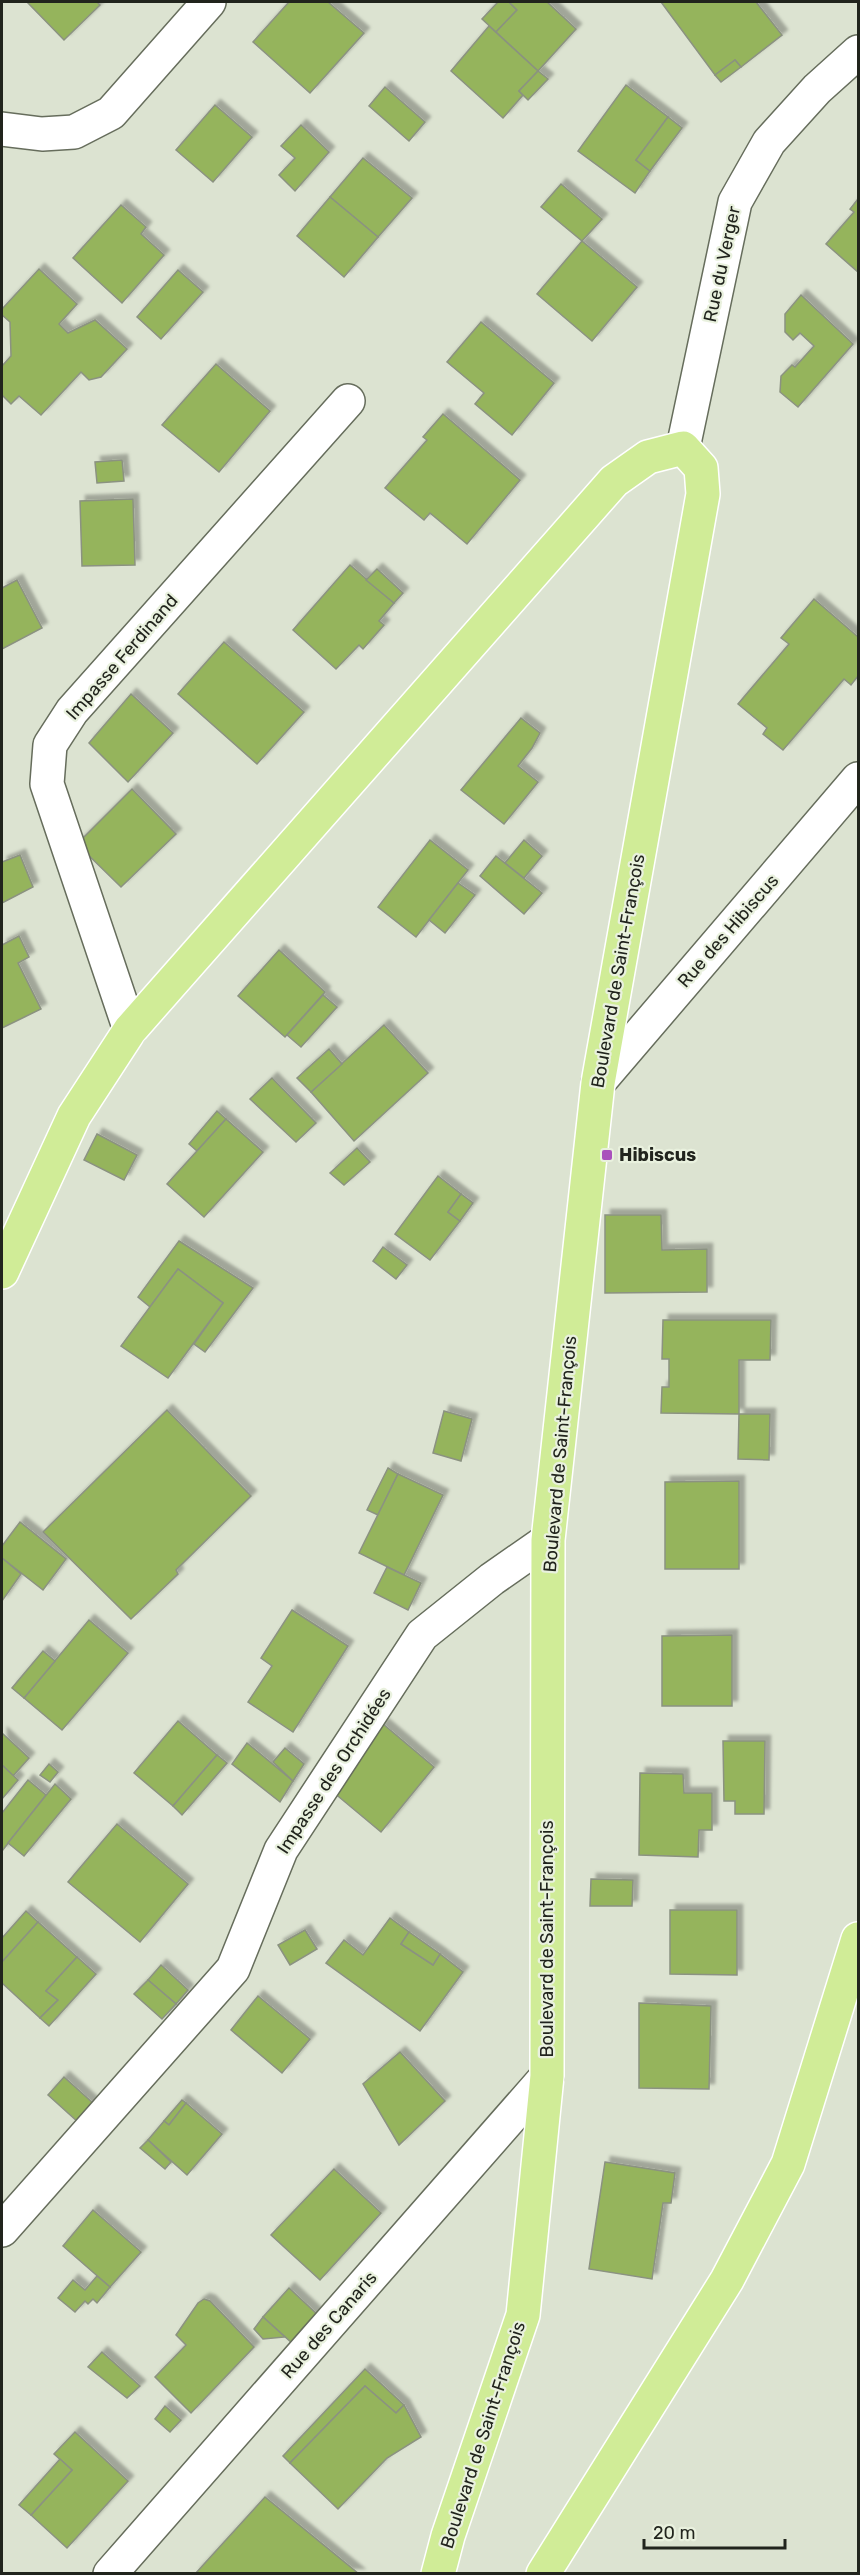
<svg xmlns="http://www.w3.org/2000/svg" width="860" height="2575" font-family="Rubik,sans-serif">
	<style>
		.building { fill: #95b45c; stroke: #8b9281; stroke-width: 1.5; filter: url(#shadow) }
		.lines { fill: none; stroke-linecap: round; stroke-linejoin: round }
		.minor-casing { stroke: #666d5c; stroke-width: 36 }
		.major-casing { stroke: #fff; stroke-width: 36 }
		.minor { stroke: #fff; stroke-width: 33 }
		.major { stroke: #d0ec97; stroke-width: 33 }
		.poi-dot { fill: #a950bc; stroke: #e9f1de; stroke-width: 2 }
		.labels { text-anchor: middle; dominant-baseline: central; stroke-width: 4.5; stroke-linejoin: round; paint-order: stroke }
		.street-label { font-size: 18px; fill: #21241d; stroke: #e9f1de }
		.poi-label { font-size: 18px; font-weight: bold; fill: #21241d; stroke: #e9f1de; text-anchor: start }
	</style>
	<defs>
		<filter id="shadow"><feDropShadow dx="5.5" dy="-5.5" stdDeviation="1.5" flood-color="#0004"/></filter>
	</defs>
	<rect width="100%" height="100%" fill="#dce3d1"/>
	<g class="building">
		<path d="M27 2H97L100 5 64 40Z"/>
		<path d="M289 2H328L364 33 310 93 253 42Z"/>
		<path d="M498 2H509L517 10 496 32 482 19Z"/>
		<path d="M509 2H547L576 29 538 71 496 32 517 10Z"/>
		<path d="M661 2H756L782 35 741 67 735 60 715 75Z"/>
		<path d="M489 26 538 71 519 91 523 95 503 118 451 71Z"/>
		<path d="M735 60 741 67 721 82 715 75Z"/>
		<path d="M538 71 548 79 528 100 519 91Z"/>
		<path d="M626 85 668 117 636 160 650 171 635 193 578 151Z"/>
		<path d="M385 87 425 122 409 141 369 106Z"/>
		<path d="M215 105 252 137 213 182 176 150Z"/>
		<path d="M668 117 682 128 650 171 636 160Z"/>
		<path d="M301 125 329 152 295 191 279 175 295 158 281 146Z"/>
		<path d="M363 158 412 198 378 237 330 197Z"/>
		<path d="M561 184 602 219 582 241 541 207Z"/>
		<path d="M330 197 378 237 344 277 297 236Z"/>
		<path d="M858 199V272L826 244 854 212 850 209Z"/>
		<path d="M121 205 146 227 141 234 164 255 122 303 73 258Z"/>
		<path d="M582 241 637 287 592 341 537 294Z"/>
		<path d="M39 269 77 304 59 324 68 333 95 320 127 349 101 377 89 380 81 372 41 415 19 396 11 404 2 395V366L11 356 10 322 2 315V309Z"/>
		<path d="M178 270 203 292 161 339 137 317Z"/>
		<path d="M801 295 853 344 798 407 780 392 781 376 792 365 795 367 814 346 800 333 793 340 785 332V314Z"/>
		<path d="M481 322 554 383 512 435 475 404 484 393 447 362Z"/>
		<path d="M216 364 270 411 219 472 162 425Z"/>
		<path d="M443 414 520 480 467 544 430 513 424 520 385 488 427 440 423 437Z"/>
		<path d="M122 460 124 481 97 483 95 462Z"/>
		<path d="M133 499 135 565 82 566 80 501Z"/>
		<path d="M350 565 394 603 379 621 384 625 363 649 359 645 336 669 293 630Z"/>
		<path d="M377 569 403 593 394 603 366 580Z"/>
		<path d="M17 580 42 628 2 649V588Z"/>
		<path d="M814 599 858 637V676L851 685 844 679 783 750 763 734 767 728 738 704 789 644 781 638Z"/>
		<path d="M224 642 304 712 257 764 178 694Z"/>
		<path d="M131 694 173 733 128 782 89 743Z"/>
		<path d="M521 718 540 733 532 748 518 766 538 782 504 824 461 790Z"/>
		<path d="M132 789 176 834 121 887 77 844Z"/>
		<path d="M430 840 468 870 416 937 378 907Z"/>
		<path d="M524 840 542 856 524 878 505 863Z"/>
		<path d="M20 855 33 887 2 903V862Z"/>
		<path d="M496 856 542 893 524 914 480 876Z"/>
		<path d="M458 883 475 895 445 933 429 920Z"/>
		<path d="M19 936 29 957 18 963 41 1009 2 1028V945Z"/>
		<path d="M279 950 325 992 285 1037 238 996Z"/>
		<path d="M323 995 337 1007 301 1047 287 1035Z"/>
		<path d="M384 1025 428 1073 354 1141 311 1092Z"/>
		<path d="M329 1049 342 1064 311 1092 297 1078Z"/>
		<path d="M272 1078 316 1123 296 1142 250 1099Z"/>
		<path d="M217 1111 226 1119 197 1151 189 1144Z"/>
		<path d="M226 1119 263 1152 204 1217 167 1184Z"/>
		<path d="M97 1134 137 1155 124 1180 84 1160Z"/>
		<path d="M357 1148 370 1162 344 1185 330 1173Z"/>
		<path d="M438 1176 461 1194 448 1212 460 1221 430 1260 395 1234Z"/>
		<path d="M461 1194 473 1203 460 1221 448 1212Z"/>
		<path d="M605 1215H661L662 1250 707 1249V1292L605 1293Z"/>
		<path d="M179 1241 253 1288 205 1352 194 1344 223 1303 178 1269 150 1307 138 1297Z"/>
		<path d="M383 1247 407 1265 396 1279 373 1261Z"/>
		<path d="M178 1269 223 1303 168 1378 121 1346Z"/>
		<path d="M663 1320H771L770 1360H739V1414L661 1413 662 1387H669V1359H662Z"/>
		<path d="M167 1410 251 1496 176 1570 178 1574 131 1619 43 1532Z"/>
		<path d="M444 1411 472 1419 461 1461 433 1453Z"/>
		<path d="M739 1414H770L769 1460 738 1459Z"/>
		<path d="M388 1468 398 1474 378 1515 367 1510Z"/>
		<path d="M398 1474 443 1495 404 1575 359 1553Z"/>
		<path d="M739 1481V1569H665V1482Z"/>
		<path d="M20 1522 66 1559 43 1590 2 1558V1546Z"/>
		<path d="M2 1558 21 1574 2 1601Z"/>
		<path d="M387 1567 421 1583 408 1610 374 1593Z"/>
		<path d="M292 1610 348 1646 293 1732 248 1702 272 1666 261 1658Z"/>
		<path d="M89 1620 128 1653 62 1730 24 1698Z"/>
		<path d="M732 1635V1706H662V1636Z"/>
		<path d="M43 1651 55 1661 24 1698 12 1688Z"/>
		<path d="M178 1721 217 1755 173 1806 134 1773Z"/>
		<path d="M383 1724 434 1767 381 1832 333 1792Z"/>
		<path d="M2 1733 29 1758 13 1776 2 1765Z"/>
		<path d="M723 1741H765L764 1814H735V1801H724Z"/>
		<path d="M247 1743 293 1781 280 1802 232 1764Z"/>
		<path d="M285 1748 304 1764 293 1781 273 1762Z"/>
		<path d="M217 1755 227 1763 182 1815 173 1806Z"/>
		<path d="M49 1764 58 1772 50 1782 40 1775Z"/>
		<path d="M2 1765 18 1780 2 1799Z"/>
		<path d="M640 1773 683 1774 684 1793H712V1830H699L698 1857 639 1855Z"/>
		<path d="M28 1780 46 1795 2 1851V1813Z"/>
		<path d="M55 1784 71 1799 24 1856 8 1843Z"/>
		<path d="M117 1824 188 1884 140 1942 68 1882Z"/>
		<path d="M591 1879 633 1880 632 1906H590Z"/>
		<path d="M670 1910H737V1975L670 1974Z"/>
		<path d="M26 1911 38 1922 2 1962V1938Z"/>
		<path d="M390 1918 409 1932 401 1944 433 1965 440 1954 463 1972 420 2031 326 1963 344 1940 363 1955Z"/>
		<path d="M38 1922 77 1957 46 1991 58 2000 40 2018 2 1983V1962Z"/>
		<path d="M305 1930 317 1949 290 1965 278 1945Z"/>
		<path d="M409 1932 440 1954 433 1965 401 1944Z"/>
		<path d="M77 1957 96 1974 49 2026 40 2018 58 2000 46 1991Z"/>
		<path d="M161 1965 188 1990 176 2004 148 1980Z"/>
		<path d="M148 1980 176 2004 162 2019 134 1994Z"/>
		<path d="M258 1996 310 2039 282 2073 231 2030Z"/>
		<path d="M639 2003 711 2006 709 2089 639 2088Z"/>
		<path d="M400 2052 445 2101 399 2145 363 2084Z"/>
		<path d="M64 2077 94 2104 79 2123 48 2095Z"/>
		<path d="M182 2100 186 2103 169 2125 164 2121Z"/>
		<path d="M186 2103 222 2134 187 2175 148 2140 164 2121 169 2125Z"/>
		<path d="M148 2140 171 2162 165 2169 140 2148Z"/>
		<path d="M605 2162 675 2173 671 2203H663L652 2279 589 2269Z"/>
		<path d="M334 2169 381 2213 320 2280 271 2235Z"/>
		<path d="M93 2210 141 2252 110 2287 63 2246Z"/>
		<path d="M97 2276 110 2287 97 2303 93 2299 88 2304 85 2301 75 2312 58 2298 73 2280 85 2290Z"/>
		<path d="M289 2288 320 2317 293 2344 263 2317Z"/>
		<path d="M204 2299 210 2301 254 2347 191 2413 155 2377 186 2345 176 2335 198 2303Z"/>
		<path d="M263 2317 285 2337 263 2339 254 2329Z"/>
		<path d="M102 2352 140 2386 127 2398 88 2367Z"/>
		<path d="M365 2369 404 2405 396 2413 365 2386 290 2463 283 2456Z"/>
		<path d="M365 2386 396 2413 404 2405 421 2437 387 2458 338 2509 290 2463Z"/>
		<path d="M165 2406 181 2420 170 2432 155 2419Z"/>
		<path d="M75 2432 128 2481 67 2548 31 2515 72 2470 54 2454Z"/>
		<path d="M60 2459 72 2470 31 2515 19 2505Z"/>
		<path d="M265 2497 359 2574H195Z"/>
	</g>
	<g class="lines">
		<defs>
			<g id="minor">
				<path d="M2 129 42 134 74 132 111 113 209 2"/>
				<path d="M683 448 735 202 769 142 817 89 858 52"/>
				<path d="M130 1030 47 784 50 745 72 711 348 401"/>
				<path d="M598 1083 858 779"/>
				<path d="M2 2230 233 1969 281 1850 422 1635 492 1579 548 1540"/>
				<path d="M110 2574 547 2076"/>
			</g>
			<g id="major">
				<path d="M2 1272 74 1116 130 1030 614 481 648 457 683 448 701 468 703 494 598 1083 548 1540 547 2076 523 2315 448 2536 438 2574"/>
				<path d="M543 2574 727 2280 788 2164 858 1939"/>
			</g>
		</defs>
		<use href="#minor" class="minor-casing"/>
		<use href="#major" class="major-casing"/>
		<use href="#minor" class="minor"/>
		<use href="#major" class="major"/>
	</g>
	<rect class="poi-dot" x="601" y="1149" width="12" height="12" rx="3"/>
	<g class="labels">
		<g class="street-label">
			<text transform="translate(722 264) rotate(-78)">Rue du Verger</text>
			<text transform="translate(122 657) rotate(-49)">Impasse Ferdinand</text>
			<text transform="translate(728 931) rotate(-49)">Rue des Hibiscus</text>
			<text transform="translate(618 971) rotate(-80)">Boulevard de Saint-François</text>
			<text transform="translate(560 1454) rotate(-85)">Boulevard de Saint-François</text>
			<text transform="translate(334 1771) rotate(-57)">Impasse des Orchidées</text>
			<text transform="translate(547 1939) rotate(-90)">Boulevard de Saint-François</text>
			<text transform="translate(329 2325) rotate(-49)">Rue des Canaris</text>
			<text transform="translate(483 2435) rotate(-72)">Boulevard de Saint-François</text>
		</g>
		<g class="poi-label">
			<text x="619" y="1155">Hibiscus</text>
		</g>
	</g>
	<rect width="860" height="2575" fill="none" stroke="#21241d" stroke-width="6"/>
	<path d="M644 2539v9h141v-9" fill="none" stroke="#21241d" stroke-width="3"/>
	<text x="653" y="2539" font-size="18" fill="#21241d" stroke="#e9f1de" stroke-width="4.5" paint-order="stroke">20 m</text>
</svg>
